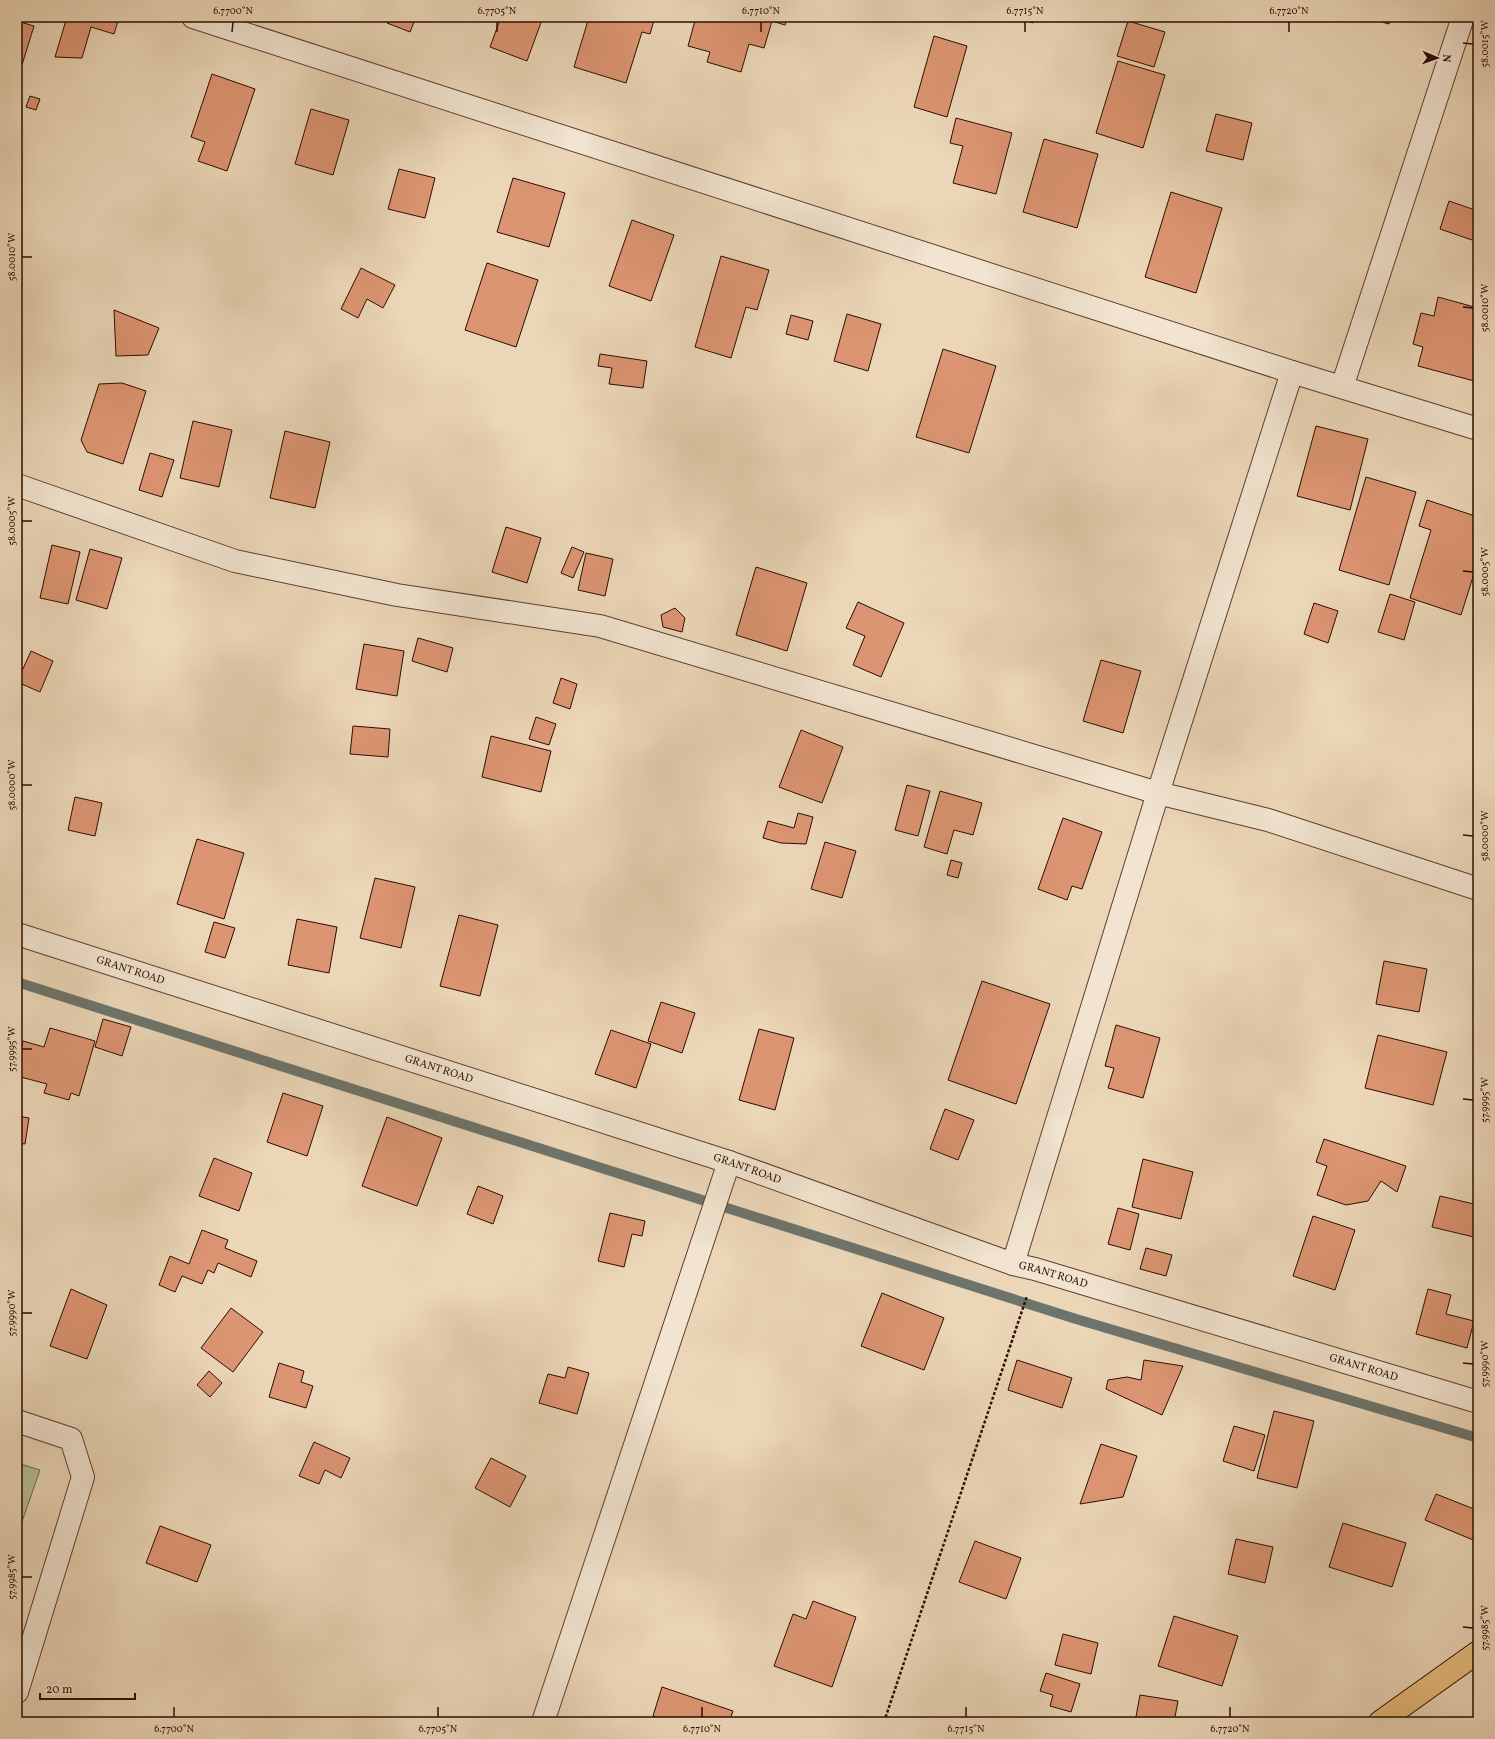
<svg xmlns="http://www.w3.org/2000/svg" width="1495" height="1739" font-family="Vollkorn,serif">
	<style>
		.green { fill: #b5be90; stroke: #716549 }
		.lines { fill: none; stroke-linecap: round; stroke-linejoin: round }
		.stream { stroke: #6d746c; stroke-width: 10 }
		.building { fill: #dc9572; stroke: #2d0c02 }
		.minor-casing { stroke: #5c3e2f; stroke-width: 24 }
		.major-casing { stroke: #2d0c02; stroke-width: 24 }
		.path { stroke: #2d0c02; stroke-width: 2.5; stroke-dasharray: 3 2; stroke-linecap: butt }
		.minor { stroke: #f2e4d0; stroke-width: 22 }
		.major { stroke: #e6bb7c; stroke-width: 22 }
		.ticks { fill: none; stroke: #2d0c02; stroke-width: 1.5 }
		.labels { text-anchor: middle; dominant-baseline: central; stroke-width: 3.5; stroke-linejoin: round; paint-order: stroke }
		.street-label { font-size: 11px; fill: #2d0c02; stroke: #f2e4d0 }
		.neatline { fill: none; stroke: #2d0c02; stroke-width: 1.5 }
		.ticks-label { font-size: 10px; text-anchor: middle; fill: #2d0c02 }
	</style>
	<rect width="100%" height="100%" fill="#ebd6b7"/>
	<filter id="stains"><feTurbulence type="fractalNoise" baseFrequency=".005" numOctaves="4"/><feColorMatrix values="0 0 0 0 .2 0 0 0 0 .09 0 0 0 0 .02 0 0 0 .5 -.17"/></filter>
	<radialGradient id="worn" r=".72"><stop offset=".6" stop-color="#630" stop-opacity="0"/><stop offset="1" stop-color="#630" stop-opacity=".3"/></radialGradient>
	<path class="green" d="M17 1463 40 1470 17 1536Z"/>
	<g class="lines">
		<path class="stream" d="M17 982 1076 1319 1478 1438"/>
	</g>
	<g class="building">
		<path d="M67 17H104L118 21 114 34 91 27 82 58 55 57Z"/>
		<path d="M389 17H416L410 32 387 23Z"/>
		<path d="M501 17H543L527 61 490 47Z"/>
		<path d="M589 17 599 19 600 17H655L650 34 642 32 626 83 574 67Z"/>
		<path d="M696 17H787L785 25 772 21 764 48 749 44 741 72 707 62 710 52 688 46Z"/>
		<path d="M1020 17H1035L1033 23Z"/>
		<path d="M1364 17H1392L1389 24Z"/>
		<path d="M17 21 34 26 17 81Z"/>
		<path d="M1128 21 1165 32 1154 67 1117 56Z"/>
		<path d="M934 36 967 46 947 117 914 107Z"/>
		<path d="M1118 61 1165 75 1143 148 1096 133Z"/>
		<path d="M212 74 255 89 227 171 198 161 205 142 191 137Z"/>
		<path d="M30 96 40 99 36 110 26 107Z"/>
		<path d="M311 109 349 120 333 175 295 164Z"/>
		<path d="M1216 114 1252 123 1243 160 1206 151Z"/>
		<path d="M956 118 1012 133 996 194 953 183 963 146 950 143Z"/>
		<path d="M1044 139 1098 154 1077 228 1023 212Z"/>
		<path d="M399 169 435 178 425 218 388 209Z"/>
		<path d="M513 178 565 193 549 247 497 232Z"/>
		<path d="M1171 192 1222 208 1196 293 1145 277Z"/>
		<path d="M1449 201 1478 211V242L1440 229Z"/>
		<path d="M632 220 674 235 651 301 609 286Z"/>
		<path d="M721 256 769 270 757 310 746 307 731 358 695 347Z"/>
		<path d="M487 263 538 280 516 347 465 330Z"/>
		<path d="M361 268 395 285 383 308 367 299 358 318 341 309Z"/>
		<path d="M1438 297 1478 308V382L1418 366 1423 347 1413 344 1421 313 1434 316Z"/>
		<path d="M114 310 159 328 148 355 116 356Z"/>
		<path d="M847 314 881 324 868 371 834 361Z"/>
		<path d="M791 315 813 321 808 340 786 334Z"/>
		<path d="M943 349 996 366 969 453 916 437Z"/>
		<path d="M600 354 647 361 643 388 609 384 612 368 598 366Z"/>
		<path d="M122 383 146 391 123 464 87 452 81 440 99 384Z"/>
		<path d="M193 421 232 430 219 487 180 478Z"/>
		<path d="M1316 426 1368 439 1350 510 1297 496Z"/>
		<path d="M285 431 330 442 315 508 270 498Z"/>
		<path d="M150 453 174 460 162 497 139 490Z"/>
		<path d="M1366 477 1416 492 1389 585 1339 570Z"/>
		<path d="M1427 500 1478 517V561L1461 615 1410 598 1431 530 1419 526Z"/>
		<path d="M506 527 541 538 527 583 492 572Z"/>
		<path d="M52 545 80 552 68 604 40 598Z"/>
		<path d="M572 547 584 552 573 578 561 573Z"/>
		<path d="M90 549 122 558 107 609 76 600Z"/>
		<path d="M586 553 613 559 605 596 578 590Z"/>
		<path d="M756 567 807 583 787 651 736 635Z"/>
		<path d="M1390 594 1415 602 1404 640 1378 632Z"/>
		<path d="M858 602 904 623 881 677 853 665 865 636 846 628Z"/>
		<path d="M1314 603 1338 611 1328 643 1304 634Z"/>
		<path d="M675 608 685 618 682 632 663 627 661 615Z"/>
		<path d="M418 638 453 648 447 672 412 661Z"/>
		<path d="M364 644 404 651 397 696 356 689Z"/>
		<path d="M31 651 53 661 40 692 17 682Z"/>
		<path d="M1101 660 1141 671 1123 733 1083 721Z"/>
		<path d="M561 678 577 684 570 709 553 703Z"/>
		<path d="M536 717 556 724 549 745 529 739Z"/>
		<path d="M353 726 390 729 388 757 350 754Z"/>
		<path d="M801 730 843 747 822 803 779 787Z"/>
		<path d="M491 736 551 751 541 792 482 777Z"/>
		<path d="M907 785 930 791 918 836 895 830Z"/>
		<path d="M940 791 982 803 973 835 954 830 947 854 924 847Z"/>
		<path d="M75 797 102 803 95 836 68 830Z"/>
		<path d="M798 813 813 817 806 844 781 843 763 838 768 821 794 828Z"/>
		<path d="M1063 818 1102 832 1082 889 1072 886 1067 900 1038 889Z"/>
		<path d="M197 839 244 853 224 919 177 904Z"/>
		<path d="M825 842 856 851 842 898 811 889Z"/>
		<path d="M951 860 962 863 958 878 947 875Z"/>
		<path d="M375 878 415 887 401 948 360 938Z"/>
		<path d="M459 915 498 925 480 996 440 986Z"/>
		<path d="M297 919 337 927 329 973 288 965Z"/>
		<path d="M214 922 235 928 225 958 205 952Z"/>
		<path d="M1384 961 1427 969 1419 1012 1376 1004Z"/>
		<path d="M982 981 1050 1004 1016 1104 948 1080Z"/>
		<path d="M661 1002 695 1013 682 1053 648 1041Z"/>
		<path d="M103 1019 131 1027 122 1056 95 1047Z"/>
		<path d="M1116 1025 1160 1038 1143 1098 1108 1088 1114 1068 1105 1066Z"/>
		<path d="M50 1028 95 1041 79 1096 71 1093 69 1100 44 1093 47 1084 17 1076V1064L23 1041 44 1047Z"/>
		<path d="M759 1029 794 1038 775 1110 739 1100Z"/>
		<path d="M611 1030 651 1044 636 1088 595 1074Z"/>
		<path d="M1378 1035 1447 1052 1433 1105 1365 1088Z"/>
		<path d="M283 1093 323 1106 307 1156 267 1142Z"/>
		<path d="M945 1109 974 1120 958 1160 930 1149Z"/>
		<path d="M17 1116 29 1118 25 1144 17 1143Z"/>
		<path d="M387 1117 442 1138 417 1206 362 1186Z"/>
		<path d="M1324 1139 1406 1166 1397 1192 1381 1181 1368 1201 1346 1205 1317 1195 1327 1166 1316 1162Z"/>
		<path d="M214 1158 252 1173 239 1211 199 1196Z"/>
		<path d="M1143 1159 1193 1172 1181 1219 1132 1207Z"/>
		<path d="M478 1186 503 1196 493 1224 467 1214Z"/>
		<path d="M1440 1196 1478 1205V1238L1432 1227Z"/>
		<path d="M1118 1208 1139 1214 1130 1250 1108 1244Z"/>
		<path d="M610 1213 645 1221 642 1236 632 1234 624 1267 598 1261Z"/>
		<path d="M1313 1216 1355 1230 1335 1290 1293 1276Z"/>
		<path d="M202 1230 228 1240 225 1248 257 1261 251 1277 218 1263 214 1273 208 1270 202 1284 182 1276 175 1292 159 1285 170 1256 189 1264Z"/>
		<path d="M1146 1248 1172 1255 1166 1276 1140 1269Z"/>
		<path d="M71 1289 107 1305 87 1359 50 1346Z"/>
		<path d="M1428 1289 1451 1295 1446 1314 1474 1321 1467 1348 1416 1334Z"/>
		<path d="M882 1293 944 1318 924 1370 861 1346Z"/>
		<path d="M231 1308 263 1332 233 1372 201 1348Z"/>
		<path d="M1017 1360 1072 1378 1062 1408 1008 1390Z"/>
		<path d="M1144 1360 1183 1366 1162 1415 1106 1389 1108 1380 1127 1377 1141 1380Z"/>
		<path d="M279 1363 304 1371 301 1382 313 1386 306 1408 269 1397Z"/>
		<path d="M568 1367 589 1373 577 1414 539 1403 548 1374 565 1378Z"/>
		<path d="M209 1371 222 1383 210 1397 197 1385Z"/>
		<path d="M1274 1411 1314 1421 1297 1488 1257 1478Z"/>
		<path d="M1234 1426 1265 1435 1254 1471 1223 1461Z"/>
		<path d="M314 1442 350 1458 341 1478 325 1470 319 1484 299 1476Z"/>
		<path d="M1101 1444 1137 1456 1123 1497 1080 1504Z"/>
		<path d="M491 1458 526 1476 510 1507 475 1488Z"/>
		<path d="M1436 1494 1474 1509 1478 1500V1542L1425 1520Z"/>
		<path d="M1343 1523 1406 1543 1392 1587 1329 1567Z"/>
		<path d="M160 1526 211 1545 197 1582 146 1563Z"/>
		<path d="M1236 1539 1273 1547 1265 1583 1228 1574Z"/>
		<path d="M975 1541 1021 1558 1006 1599 959 1582Z"/>
		<path d="M813 1601 856 1617 832 1687 774 1666 793 1614 806 1619Z"/>
		<path d="M1174 1616 1238 1636 1222 1686 1158 1666Z"/>
		<path d="M1063 1634 1098 1643 1091 1674 1055 1665Z"/>
		<path d="M1046 1673 1080 1684 1071 1712 1050 1706 1053 1695 1040 1691Z"/>
		<path d="M662 1687 733 1711 729 1722H663L664 1720 653 1716Z"/>
		<path d="M1140 1695 1178 1701 1174 1722H1135Z"/>
		<path d="M924 1717 940 1722H922Z"/>
	</g>
	<g class="lines">
		<defs>
			<g id="minor">
				<path d="M193 17 1292 372 1478 429"/>
				<path d="M1342 387 1463 17"/>
				<path d="M17 485 235 561 397 595 600 626 1158 793 1268 820 1478 889"/>
				<path id="s1" d="M17 934 729 1162 1013 1264 1035 1269 1478 1402"/>
				<path d="M1013 1264 1158 793 1292 372"/>
				<path d="M17 1421 71 1439 83 1477 17 1692"/>
				<path d="M543 1722 729 1162"/>
			</g>
			<path id="major" d="M1380 1722 1478 1652"/>
		</defs>
		<use href="#minor" class="minor-casing"/>
		<use href="#major" class="major-casing"/>
		<path class="path" d="M884 1722 1027 1296"/>
		<use href="#minor" class="minor"/>
		<use href="#major" class="major"/>
	</g>
	<path class="ticks" d="M232 32 233 22M497 32V22M761 32V22M1025 32V22M1289 32V22M1463 43 1473 44M22 257H32M1463 307 1473 308M22 521H32M1463 571 1473 572M22 785H32M1463 835 1473 836M22 1049H32M1463 1099 1473 1100M22 1313H32M1463 1363 1473 1364M22 1577H32M1463 1627 1473 1628M174 1717V1707M438 1717V1707M702 1717V1707M966 1717V1707M1230 1717V1707"/>
	<g class="labels">
		<g class="street-label">
			<text stroke="none"><textPath href="#s1" startOffset="119">GRANT ROAD</textPath></text>
			<text stroke="none"><textPath href="#s1" startOffset="443">GRANT ROAD</textPath></text>
			<text stroke="none"><textPath href="#s1" startOffset="767">GRANT ROAD</textPath></text>
			<text stroke="none"><textPath href="#s1" startOffset="1091">GRANT ROAD</textPath></text>
			<text stroke="none"><textPath href="#s1" startOffset="1415">GRANT ROAD</textPath></text>
		</g>
	</g>
	<rect width="1495" height="1739" fill="none" stroke="#ebd6b7" stroke-width="44"/>
	<g transform="translate(1437 58) rotate(92)" stroke="#f2e4d0" stroke-width="3" paint-order="stroke">
	<path d="M0-3L7 15L0 10L-7 15Z" fill="#2d0c02"/>
	<text y="-6" font-size="11" font-weight="bold" text-anchor="middle" fill="#2d0c02">N</text>
	</g>
	<path d="M40 1693v6h95v-6" fill="none" stroke="#2d0c02" stroke-width="2"/>
	<text x="46" y="1693" font-size="12" fill="#2d0c02" stroke="#f2e4d0" stroke-width="3" paint-order="stroke">20 m</text>
	<rect x="22" y="22" width="1451" height="1695" class="neatline"/>
	<g class="ticks-label">
		<text x="233" y="14">6.7700°N</text>
		<text x="497" y="14">6.7705°N</text>
		<text x="761" y="14">6.7710°N</text>
		<text x="1025" y="14">6.7715°N</text>
		<text x="1289" y="14">6.7720°N</text>
		<text transform="translate(1484 44) rotate(-90)" y="4">58.0015°W</text>
		<text transform="translate(11 257) rotate(-90)" y="4">58.0010°W</text>
		<text transform="translate(1484 308) rotate(-90)" y="4">58.0010°W</text>
		<text transform="translate(11 521) rotate(-90)" y="4">58.0005°W</text>
		<text transform="translate(1484 572) rotate(-90)" y="4">58.0005°W</text>
		<text transform="translate(11 785) rotate(-90)" y="4">58.0000°W</text>
		<text transform="translate(1484 836) rotate(-90)" y="4">58.0000°W</text>
		<text transform="translate(11 1049) rotate(-90)" y="4">57.9995°W</text>
		<text transform="translate(1484 1100) rotate(-90)" y="4">57.9995°W</text>
		<text transform="translate(11 1313) rotate(-90)" y="4">57.9990°W</text>
		<text transform="translate(1484 1364) rotate(-90)" y="4">57.9990°W</text>
		<text transform="translate(11 1577) rotate(-90)" y="4">57.9985°W</text>
		<text transform="translate(1484 1628) rotate(-90)" y="4">57.9985°W</text>
		<text x="174" y="1732">6.7700°N</text>
		<text x="438" y="1732">6.7705°N</text>
		<text x="702" y="1732">6.7710°N</text>
		<text x="966" y="1732">6.7715°N</text>
		<text x="1230" y="1732">6.7720°N</text>
	</g>
	<rect width="100%" height="100%" filter="url(#stains)"/>
	<rect width="100%" height="100%" fill="url(#worn)"/>
</svg>
